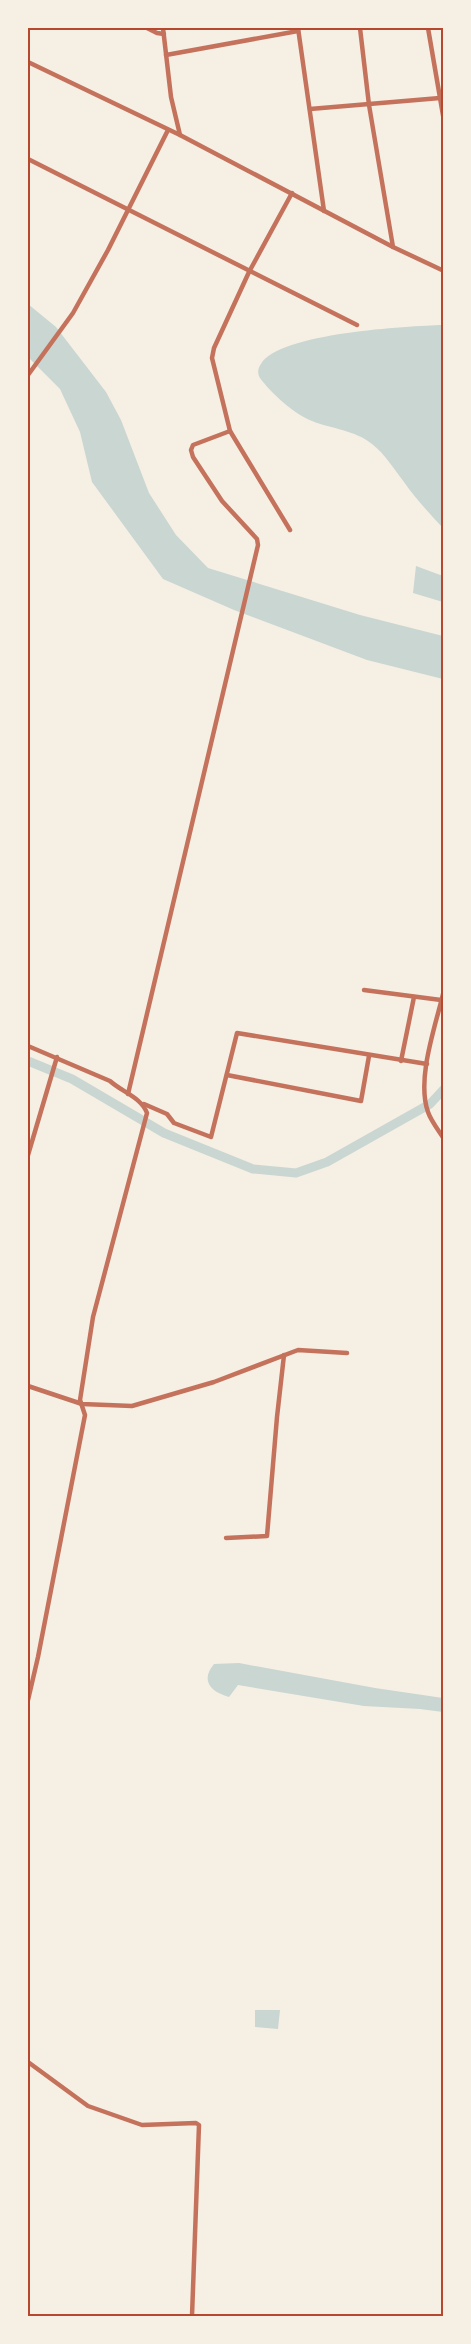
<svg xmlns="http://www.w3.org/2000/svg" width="471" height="2344" font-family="Ubuntu,sans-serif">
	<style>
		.water { fill: #c9d6d2 }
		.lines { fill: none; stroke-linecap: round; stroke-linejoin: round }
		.canal { stroke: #c9d6d2; stroke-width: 9 }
		.minor { stroke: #c5725c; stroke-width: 4.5 }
		.neatline { fill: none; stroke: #b5482f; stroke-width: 2 }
	</style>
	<rect width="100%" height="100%" fill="#f6efe4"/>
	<g class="water">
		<path d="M28 304 56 327 106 392 121 420 149 493 176 535 208 568 360 615 443 636V679L367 660 234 610 163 579 92 482 80 432 60 389 28 357Z"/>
		<path d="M443 325H444L443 528C429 513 416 499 404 482 394 469 385 454 372 444 355 430 332 429 312 421 294 414 271 393 260 378 257 373 258 368 261 364 278 333 409 326 443 325Z"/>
		<path d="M416 566 443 576V602L413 593Z"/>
		<path d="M239 1663 375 1688 443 1698V1712L420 1709 364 1706 238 1685 229 1697C211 1692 200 1681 214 1664Z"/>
		<path d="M255 2010H280L278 2029 255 2027Z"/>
	</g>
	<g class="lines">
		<path class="canal" d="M28 1061 72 1079 164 1133 253 1169 296 1173 327 1162 430 1104 444 1089"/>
		<g class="minor">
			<path d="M147 28 157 33 164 34"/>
			<path d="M163 28 171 97 180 135"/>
			<path d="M298 28 324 211"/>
			<path d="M360 28 369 105 393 247"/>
			<path d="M428 28 444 121"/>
			<path d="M166 55 298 31"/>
			<path d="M28 62 180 135 393 247 444 271"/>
			<path d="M310 109 440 98"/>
			<path d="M28 159 357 325"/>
			<path d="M28 375 73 313 108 250 168 130"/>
			<path d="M290 530 230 431 212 358 214 348 249 272 292 193"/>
			<path d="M364 990 441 1000"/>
			<path d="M444 990C436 1025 416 1078 428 1112 431 1121 439 1131 444 1139"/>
			<path d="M28 1046 110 1081C122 1092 141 1097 147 1113L93 1317 80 1400 85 1415 38 1657 28 1700"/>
			<path d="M401 1061 414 997"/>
			<path d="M227 1075 361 1101 369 1056"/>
			<path d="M128 1094 258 545 257 539 222 501 193 457 191 450 193 445 230 431"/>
			<path d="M144 1104 167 1114 174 1123 211 1137 237 1033 427 1064"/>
			<path d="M28 1155 57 1057"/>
			<path d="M28 1386 82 1404 132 1406 214 1382 298 1350 347 1353"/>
			<path d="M226 1538 267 1536 277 1417 284 1355"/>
			<path d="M28 2062 88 2106 142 2125 196 2123 199 2125 192 2316"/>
		</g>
	</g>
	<rect width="471" height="2344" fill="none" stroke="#f6efe4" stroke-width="58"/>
	<rect x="29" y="29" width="413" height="2286" class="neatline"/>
</svg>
